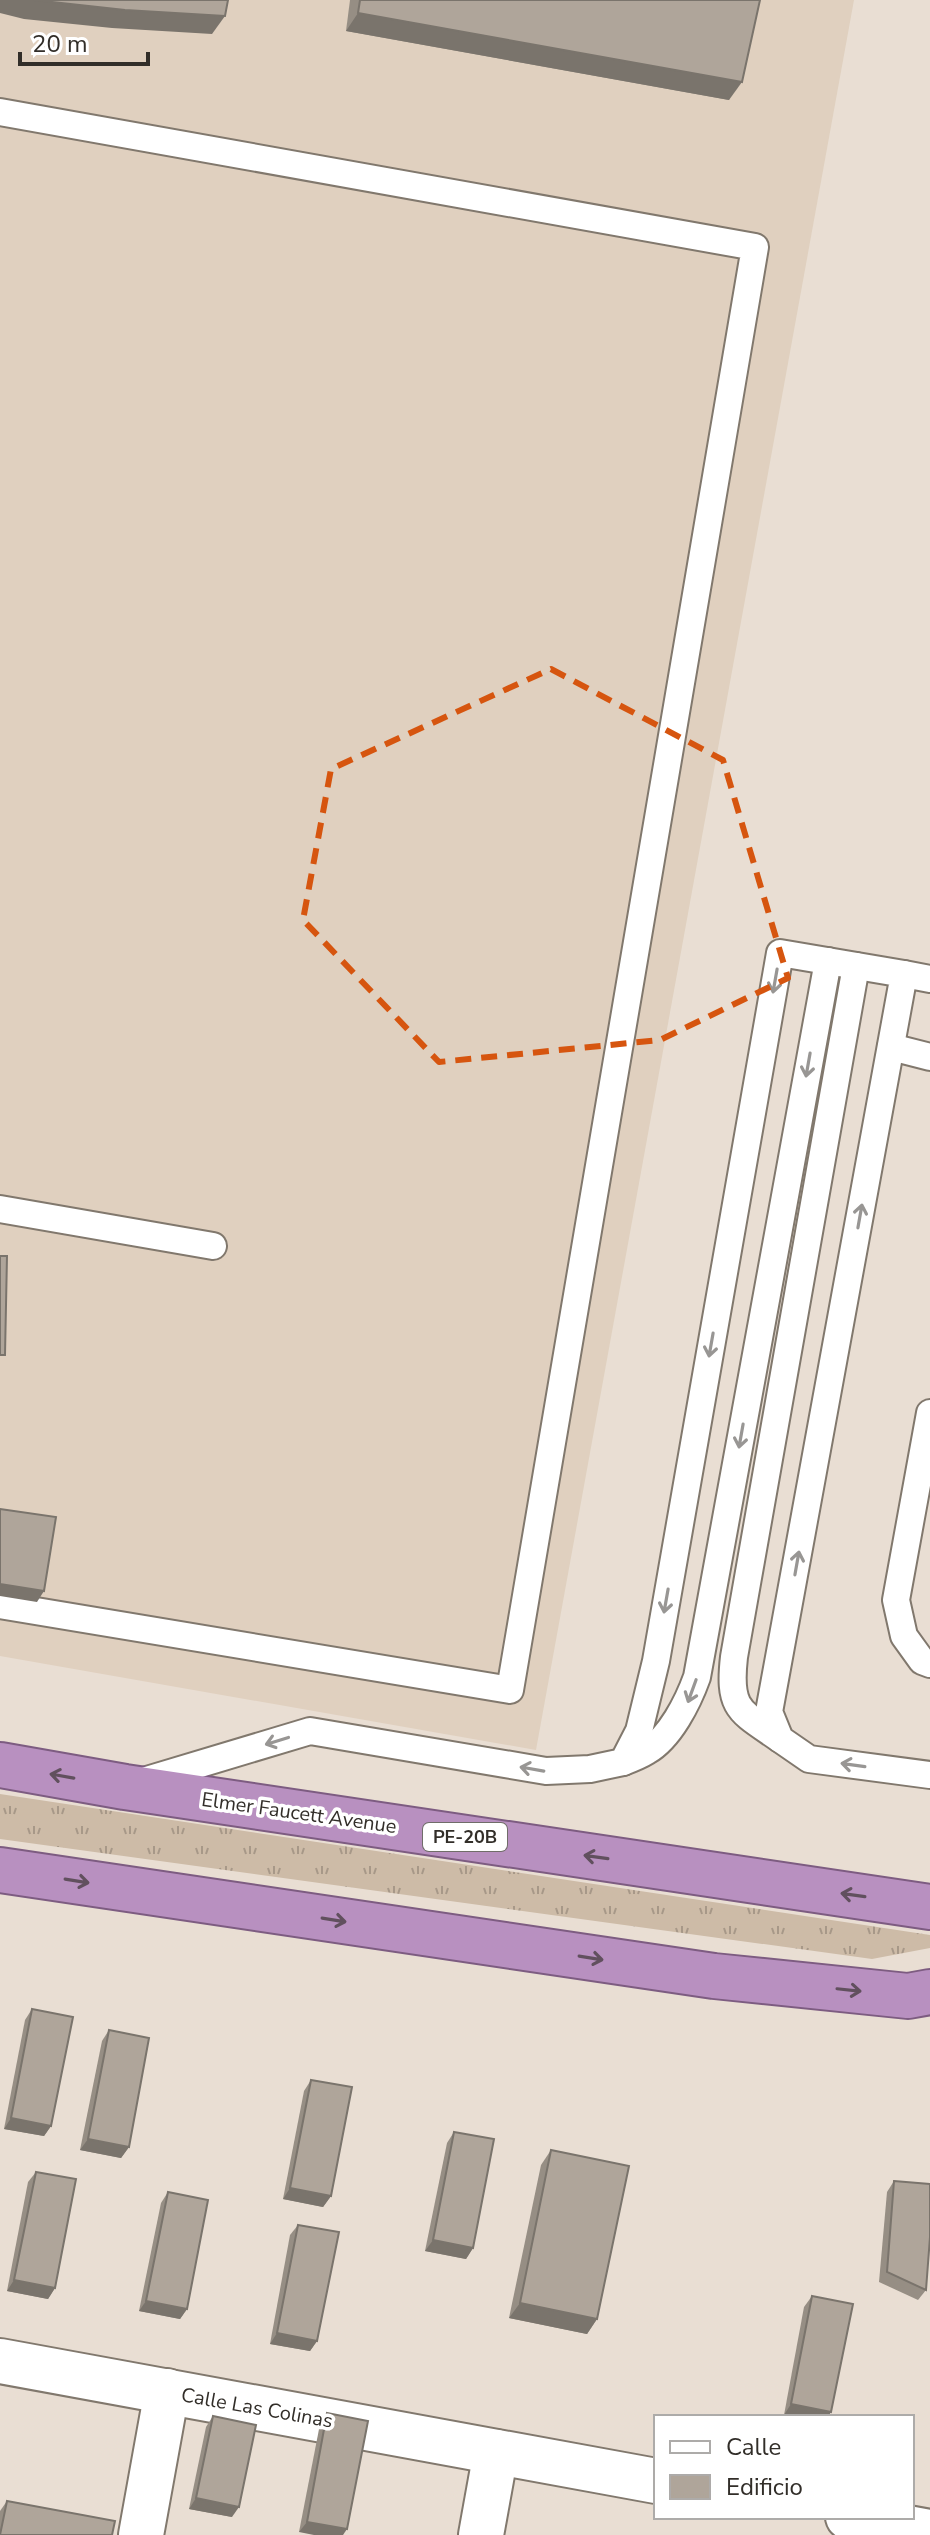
<svg xmlns="http://www.w3.org/2000/svg" width="930" height="2535" font-family="'Nunito Sans',sans-serif">
	<style>
		.built { fill: #e0d0bf }
		.grass { fill: url(#grass-tufts) }
		.lines { fill: none; stroke-linecap: round; stroke-linejoin: round }
		.service-casing { stroke: #81786d; stroke-width: 30 }
		.minor-casing { stroke: #81786d; stroke-width: 48 }
		.trunk-casing { stroke: #7d5c81; stroke-width: 48 }
		.service { stroke: #fff; stroke-width: 26 }
		.minor { stroke: #fff; stroke-width: 44 }
		.trunk { stroke: #b890c0; stroke-width: 44 }
		.wall { fill: #968e84 }
		.shaded-wall { fill: #7a746c }
		.building { fill: #afa59a; stroke: #7a746c; stroke-width: 2 }
		.oneway { stroke: #989694 }
		.oneway2 { stroke: #61505e }
		.marked { fill: none; stroke: #d6550f; stroke-width: 6; stroke-dasharray: 16 10; stroke-linejoin: round }
		.labels { text-anchor: middle; dominant-baseline: central; stroke-width: 7; stroke-linejoin: round; paint-order: stroke }
		.shield { fill: #fff; stroke: #706d69; stroke-width: 2 }
		.shield-label { font-size: 18px; font-weight: bold; fill: #322e29 }
		.street-label { font-size: 20px; fill: #322e29; stroke: #fff }
	</style>
	<defs>
		<pattern id="grass-tufts" width="24" height="20" patternUnits="userSpaceOnUse" patternTransform="scale(2)"><rect width="24" height="20" fill="#cdbba7"/><path d="M3 7l-1-3M5 7V3M7 7l1-3M15 17l-1-3M17 17v-4M19 17l1-3" fill="none" stroke="#a79888"/></pattern>
	</defs>
	<rect width="100%" height="100%" fill="#e9ded3"/>
	<path class="built" d="M0 0H854L536 1750 0 1656Z"/>
	<path class="grass" d="M0 1794 930 1935V1948L872 1959 0 1839Z"/>
	<g class="lines">
		<defs>
			<g id="service">
				<path d="M0 112 755 247 510 1690 0 1605"/>
				<path d="M904 974 930 979"/>
				<path d="M891 1047 930 1057"/>
				<path d="M0 1209 213 1246"/>
				<path d="M930 1413 896 1600 904 1636 922 1661 930 1664"/>
				<path d="M780 1739C740 1711 728 1710 734 1657L856 966"/>
				<path d="M623 1762C631 1759 639 1756 647 1751 670 1738 688 1702 697 1677L828 961"/>
				<path d="M140 1782 310 1731 546 1771 590 1769 623 1762 639 1731 656 1661 780 953 904 974 769 1712 780 1739 809 1759 930 1775"/>
			</g>
			<g id="minor">
				<path d="M0 2361 656 2481"/>
				<path d="M848 2517 930 2532"/>
				<path d="M141 2535 167 2391"/>
				<path d="M481 2535 496 2452"/>
			</g>
			<g id="trunk">
				<path d="M0 1765 125 1787 930 1907"/>
				<path d="M0 1870 714 1976 908 1996 930 1992"/>
			</g>
		</defs>
		<use href="#service" class="service-casing"/>
		<use href="#minor" class="minor-casing"/>
		<use href="#trunk" class="trunk-casing"/>
		<use href="#service" class="service"/>
		<use href="#minor" class="minor"/>
		<use href="#trunk" class="trunk"/>
	</g>
	<g class="wall">
		<path d="M350 0H760L729 100 346 31Z"/>
		<path d="M32 2009 51 2126 44 2136 4 2129 25 2020Z"/>
		<path d="M109 2030 129 2147 121 2158 80 2150 102 2041Z"/>
		<path d="M311 2080 331 2196 323 2207 283 2199 304 2091Z"/>
		<path d="M454 2132 473 2248 466 2259 425 2251 447 2143Z"/>
		<path d="M551 2150 597 2319 587 2334 509 2318 541 2165Z"/>
		<path d="M36 2172 55 2288 48 2299 7 2291 28 2182Z"/>
		<path d="M894 2181 926 2290 918 2300 879 2282 887 2192Z"/>
		<path d="M168 2192 187 2309 180 2319 139 2311 161 2203Z"/>
		<path d="M298 2225 317 2341 310 2351 270 2344 290 2235Z"/>
		<path d="M812 2296 828 2417H794L784 2415 804 2307Z"/>
		<path d="M327 2413 347 2529 299 2532 320 2424Z"/>
		<path d="M213 2416 232 2517 189 2509 206 2427Z"/>
		<path d="M7 2501 0 2535V2511Z"/>
	</g>
	<g class="shaded-wall">
		<path d="M0 0H34L225 16 212 34 112 28 24 19 0 13Z"/>
		<path d="M358 13 742 82 729 100 346 31Z"/>
		<path d="M0 1584 44 1591 37 1602 0 1596Z"/>
		<path d="M11 2118 51 2126 44 2136 4 2129Z"/>
		<path d="M88 2139 129 2147 121 2158 80 2150Z"/>
		<path d="M290 2188 331 2196 323 2207 283 2199Z"/>
		<path d="M433 2240 473 2248 466 2259 425 2251Z"/>
		<path d="M14 2280 55 2288 48 2299 7 2291Z"/>
		<path d="M146 2301 187 2309 180 2319 139 2311Z"/>
		<path d="M520 2303 597 2319 587 2334 509 2318Z"/>
		<path d="M277 2333 317 2341 310 2351 270 2344Z"/>
		<path d="M791 2404 831 2412 828 2417H794L784 2415Z"/>
		<path d="M196 2498 239 2507 232 2517 189 2509Z"/>
		<path d="M307 2522 347 2529 343 2535H314L299 2532Z"/>
	</g>
	<g class="building">
		<path d="M34 0H228L225 16 125 10Z"/>
		<path d="M360 0H760L742 82 358 13Z"/>
		<path d="M0 1256H7L5 1355H0Z"/>
		<path d="M0 1509 56 1517 44 1591 0 1584Z"/>
		<path d="M32 2009 73 2017 51 2126 11 2118Z"/>
		<path d="M109 2030 149 2038 129 2147 88 2139Z"/>
		<path d="M311 2080 352 2087 331 2196 290 2188Z"/>
		<path d="M454 2132 494 2139 473 2248 433 2240Z"/>
		<path d="M551 2150 629 2166 597 2319 520 2303Z"/>
		<path d="M36 2172 76 2179 55 2288 14 2280Z"/>
		<path d="M894 2181 930 2184V2237L926 2290 887 2272Z"/>
		<path d="M168 2192 208 2200 187 2309 146 2301Z"/>
		<path d="M298 2225 339 2232 317 2341 277 2333Z"/>
		<path d="M812 2296 853 2304 831 2412 791 2404Z"/>
		<path d="M327 2413 368 2421 347 2529 307 2522Z"/>
		<path d="M213 2416 256 2425 239 2507 196 2498Z"/>
		<path d="M7 2501 115 2521 112 2535H0Z"/>
	</g>
	<defs><path id="oneway-shaft" d="M-6 0H5M1.5-3L5.5 0L1.5 3" fill="none" stroke-width="1.6" stroke-linecap="round" stroke-linejoin="round" transform="scale(2)"/></defs>
	<g class="oneway">
		<use href="#oneway-shaft" transform="translate(775 981) rotate(100)"/>
		<use href="#oneway-shaft" transform="translate(808 1065) rotate(100)"/>
		<use href="#oneway-shaft" transform="translate(860 1216) rotate(-80)"/>
		<use href="#oneway-shaft" transform="translate(711 1345) rotate(100)"/>
		<use href="#oneway-shaft" transform="translate(741 1436) rotate(100)"/>
		<use href="#oneway-shaft" transform="translate(797 1563) rotate(-80)"/>
		<use href="#oneway-shaft" transform="translate(666 1601) rotate(100)"/>
		<use href="#oneway-shaft" transform="translate(692 1691) rotate(110)"/>
		<use href="#oneway-shaft" transform="translate(277 1741) rotate(163)"/>
		<use href="#oneway-shaft" transform="translate(853 1765) rotate(-172)"/>
		<use href="#oneway-shaft" transform="translate(532 1769) rotate(-170)"/>
	</g>
	<g class="oneway2">
		<use href="#oneway-shaft" transform="translate(62 1776) rotate(-170)"/>
		<use href="#oneway-shaft" transform="translate(596 1857) rotate(-172)"/>
		<use href="#oneway-shaft" transform="translate(77 1881) rotate(9)"/>
		<use href="#oneway-shaft" transform="translate(853 1895) rotate(-172)"/>
		<use href="#oneway-shaft" transform="translate(334 1920) rotate(9)"/>
		<use href="#oneway-shaft" transform="translate(591 1958) rotate(9)"/>
		<use href="#oneway-shaft" transform="translate(849 1990) rotate(6)"/>
	</g>
	<path class="marked" d="M551 669 723 760 788 978 660 1040 439 1062 303 920 331 769Z"/>
	<g class="labels">
		<rect class="shield" x="423" y="1823" width="84" height="28" rx="6"/>
		<g class="shield-label">
			<text x="465" y="1837">PE-20B</text>
		</g>
		<g class="street-label">
			<text transform="translate(299 1813) rotate(8)">Elmer Faucett Avenue</text>
			<text transform="translate(257 2408) rotate(10)">Calle Las Colinas</text>
		</g>
	</g>
	<rect x="654" y="2415" width="260" height="104" fill="#ffffff" stroke="#adaba9" stroke-width="2"/>
	<rect x="670" y="2441" width="40" height="12" fill="#ffffff" stroke="#adaba9" stroke-width="2"/>
	<text x="726" y="2455" font-size="24" fill="#322e29">Calle</text>
	<rect x="670" y="2475" width="40" height="24" fill="#afa59a" stroke="#adaba9" stroke-width="2"/>
	<text x="726" y="2495" font-size="24" fill="#322e29">Edificio</text>
	<path d="M20 52v12h128v-12" fill="none" stroke="#322e29" stroke-width="4"/>
	<text x="32" y="52" font-size="24" fill="#322e29" stroke="#ffffff" stroke-width="6" paint-order="stroke">20 m</text>
</svg>
